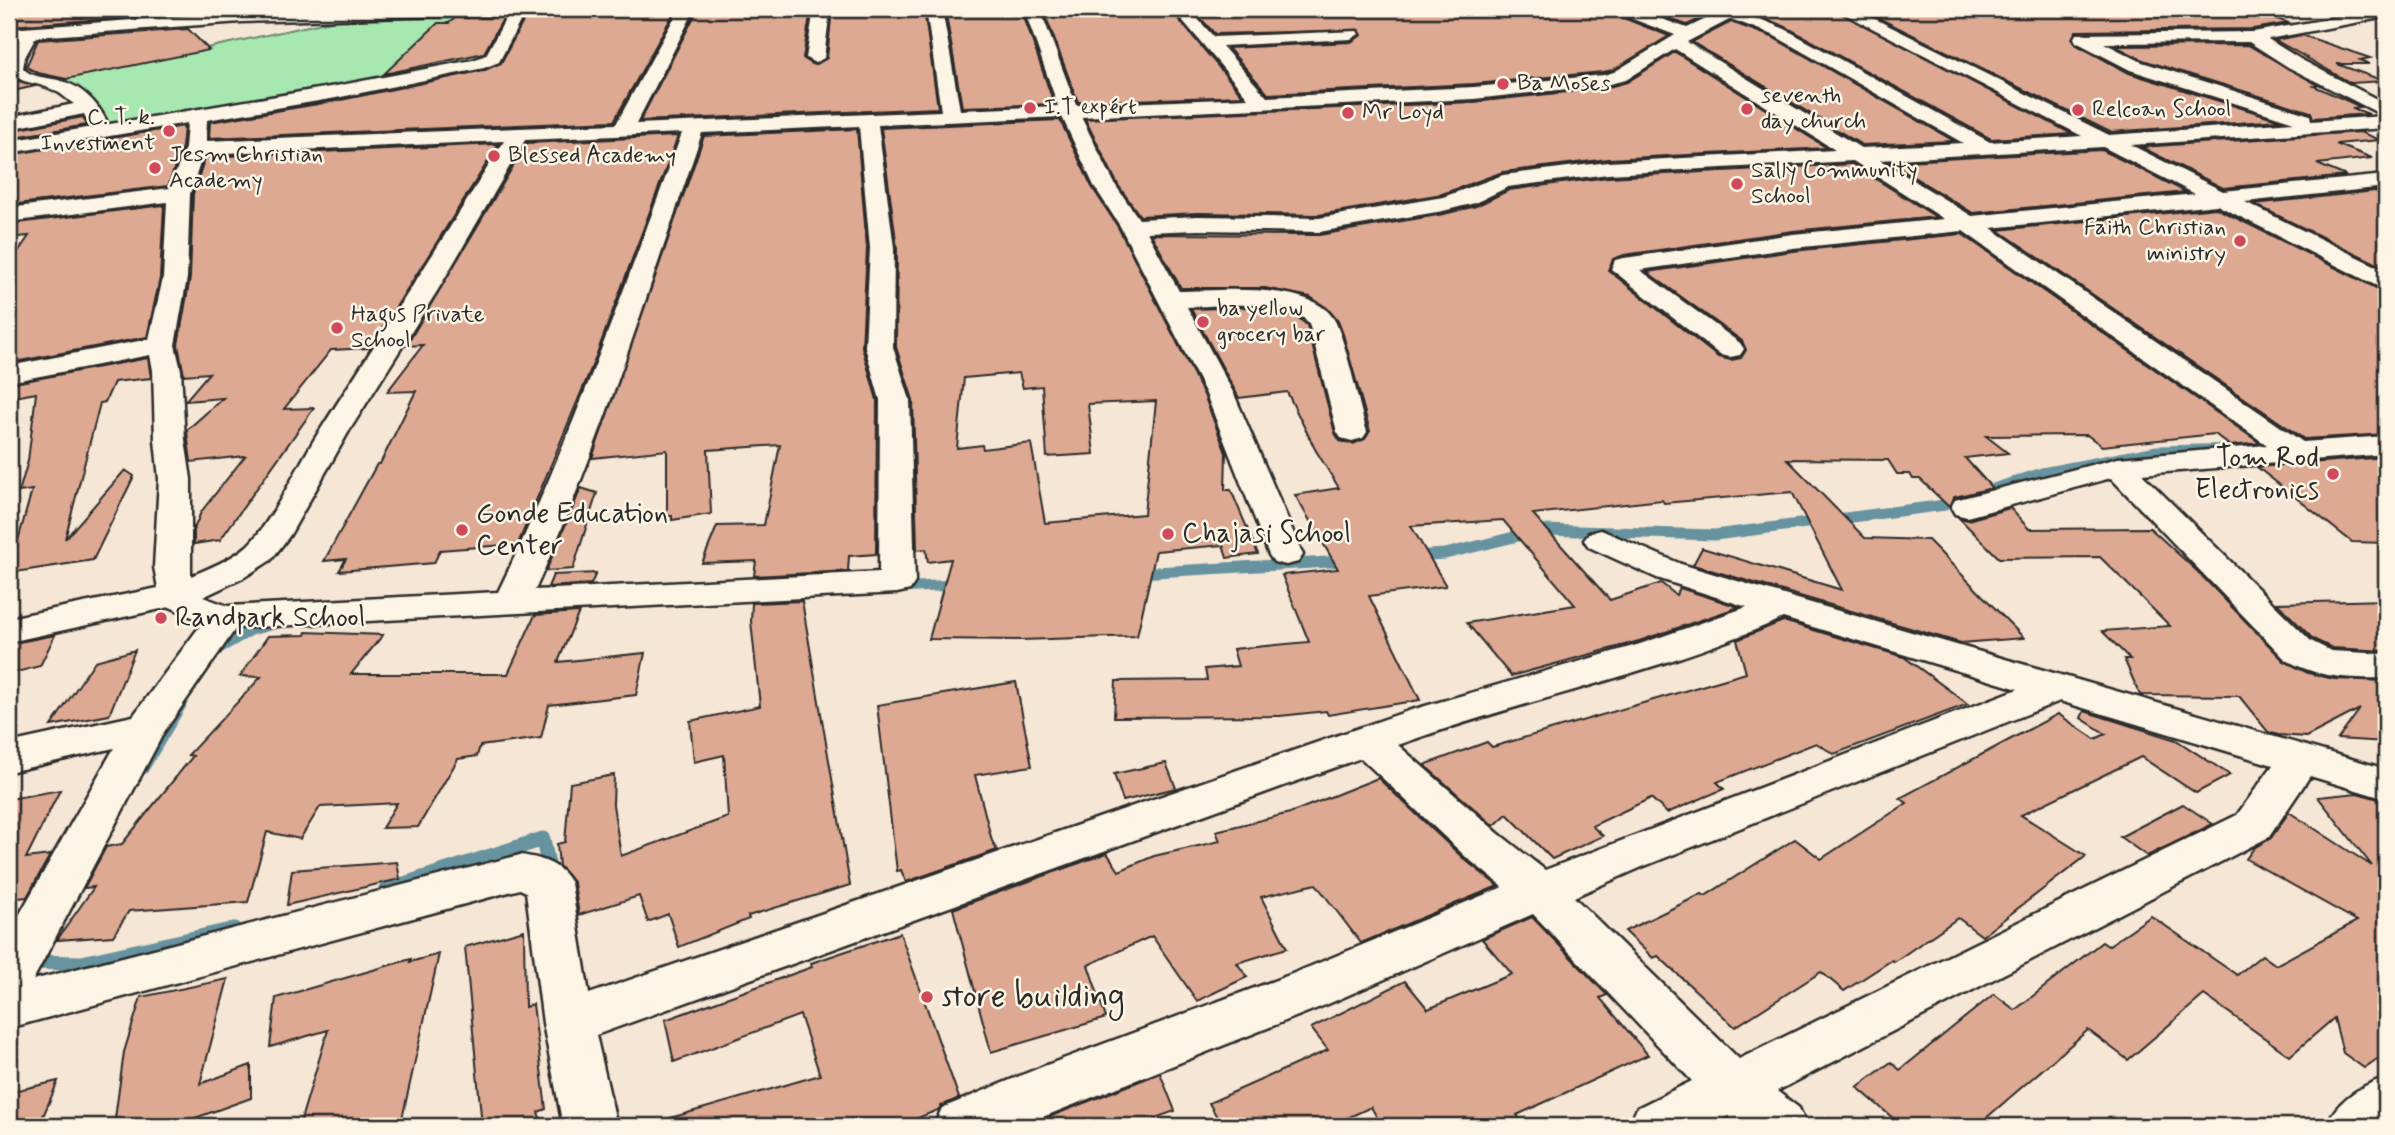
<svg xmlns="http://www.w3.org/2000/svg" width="2395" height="1135" font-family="Mynerve,sans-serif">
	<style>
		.green { fill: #a7e7b0; stroke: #69896e; stroke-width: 2 }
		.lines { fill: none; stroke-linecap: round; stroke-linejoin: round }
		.stream-far2 { stroke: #66939f; stroke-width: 9 }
		.stream-far1 { stroke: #66939f; stroke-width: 11 }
		.stream { stroke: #66939f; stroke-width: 15 }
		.building { fill: #dea993; stroke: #2b2b2b; stroke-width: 2; fill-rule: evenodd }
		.street-casing { stroke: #2b2b2b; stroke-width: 5 }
		.street { fill: #fcf5e5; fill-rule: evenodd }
		.poi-dot { fill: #d1495b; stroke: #fcf5e5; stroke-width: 2.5 }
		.labels { text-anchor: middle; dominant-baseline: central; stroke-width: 5; stroke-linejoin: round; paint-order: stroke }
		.far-poi-label { font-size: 23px; fill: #2b2b2b; stroke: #fcf5e5; text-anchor: start }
		.poi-label { font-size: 28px; fill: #2b2b2b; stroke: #fcf5e5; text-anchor: start }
		.near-poi-label { font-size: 33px; fill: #2b2b2b; stroke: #fcf5e5; text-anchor: start }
	</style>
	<rect width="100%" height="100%" fill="#f6e6d5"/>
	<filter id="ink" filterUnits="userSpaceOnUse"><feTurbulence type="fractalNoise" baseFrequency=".0143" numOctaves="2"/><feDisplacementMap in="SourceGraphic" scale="14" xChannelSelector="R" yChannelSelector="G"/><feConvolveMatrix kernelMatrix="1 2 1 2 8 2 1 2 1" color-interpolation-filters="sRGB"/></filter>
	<g filter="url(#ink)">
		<path class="green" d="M511 12 489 56 479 62 111 129 93 101 60 80 354 16Z"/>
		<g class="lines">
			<path class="stream-far2" d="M1936 507 2042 472 2157 450 2244 448"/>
			<g class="stream-far1">
				<path d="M1415 556 1445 554 1543 530 1715 535 1945 505"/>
				<path d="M1139 573 1346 561"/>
				<path d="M898 588 955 585"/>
				<path d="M216 650 251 630 278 623"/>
				<path d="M143 769 181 705"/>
			</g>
			<g class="stream">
				<path d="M386 890 543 839 550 874"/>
				<path d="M31 962 82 963 235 929"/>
			</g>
		</g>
		<g class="building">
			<path d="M9 9H78L72 15 133 11 128 15 174 14 9 26Z"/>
			<path d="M582 9 581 12 676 9 614 121 209 138 210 122 336 101 485 70 501 63 526 16 540 12Z"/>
			<path d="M698 9 811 10 803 58 814 65 827 58 832 9H924L938 108 640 121Z"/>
			<path d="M945 9 1022 11 1054 104 962 107Z"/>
			<path d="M1087 9H1170L1243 96 1078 102 1046 17 1090 16Z"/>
			<path d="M1192 9H1609L1613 14 1669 36 1613 70 1603 72 1474 84 1268 94 1228 48 1351 42 1362 35 1359 30 1215 34Z"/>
			<path d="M1641 9H1721L1687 25Z"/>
			<path d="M1750 9H1833L2072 134 1991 139 1786 27 1748 12Z"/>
			<path d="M1860 9H2204L2209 12H2272L2271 17 2289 23 2253 29 2076 31 2072 39 2075 44 2129 73 2280 120 2110 132Z"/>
			<path d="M504 17 484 53 384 74 438 23H449L455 18Z"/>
			<path d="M1731 22 1772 37 1954 141 1862 145 1692 42Z"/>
			<path d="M188 29 209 50 66 79 38 73 26 67 38 40Z"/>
			<path d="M2302 35 2370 58 2360 60 2369 64H2337L2384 81 2351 83 2275 40Z"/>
			<path d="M9 41H14L10 66 12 75 19 81 35 86 9 92Z"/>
			<path d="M2248 45 2318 85 2314 86 2361 107 2352 108 2369 114 2313 118 2311 112 2143 60 2115 46Z"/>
			<path d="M1675 52 1827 148 1608 159 1503 172 1442 194 1319 215 1197 213 1140 216 1118 185 1085 119 1474 102 1605 88 1627 82Z"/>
			<path d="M83 117 87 125 9 138V131Z"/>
			<path d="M1060 120 1092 187 1118 227 1204 395 1226 453 1225 490H1231L1258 554 1227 558 1223 545 1156 551 1137 636 1021 640 929 639 951 559 928 562 926 549 917 550 913 400 896 347 897 248 881 128ZM1019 373 1023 388 1042 386 1047 457 1094 454 1088 404 1156 401 1144 514 1045 523 1031 443 983 449 982 445 957 448 964 378Z"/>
			<path d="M184 126 182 147 168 186 9 205V155Z"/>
			<path d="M857 129 867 248 862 347 877 400 876 554 849 556 848 571 754 576 756 561 702 563 717 526 764 525 780 445 708 450 711 514 672 520V516H667V450L592 458 704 136Z"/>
			<path d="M2360 132 2380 140 2336 144 2372 158 2317 164 2346 176 2223 188 2141 147Z"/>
			<path d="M678 136 593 364 518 544 440 550 434 563 339 571 346 559 324 561 377 464H380L416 391 387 392 423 345 406 346 527 143Z"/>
			<path d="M499 144 370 348 331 350 284 409 314 408 220 540 194 544V529L201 512 245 456 191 462 188 440 187 430 223 398 185 401 209 373 184 375 178 345 190 278 193 194 205 157Z"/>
			<path d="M2102 150 2186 192 1973 213 1889 162Z"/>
			<path d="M1852 164 1936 217 1793 231 1624 255 1613 259 1608 270 1718 357 1731 360 1741 358 1746 350 1742 341 1647 272 1793 251 1962 234 2260 443 2230 446 2215 434 2102 446 2087 435 1986 436 2008 453 1965 458 1992 488 1954 497 1949 507 1920 479H1913L1910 474H1897L1888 460 1787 459 1865 538 1928 540 2024 638 1961 643 1693 565 1702 548 1842 590 1792 492 1664 503 1662 500 1533 514 1610 600 1661 583 1676 595 1680 588 1739 607 1639 641 1511 676 1467 623 1575 605 1503 520 1411 526 1446 586 1369 596 1420 700 1328 715 1326 711 1280 716 1114 717 1116 681 1207 680 1205 669 1238 666 1233 649 1309 642 1282 575 1338 569 1295 495 1339 488 1315 449 1287 392 1239 398 1191 309 1252 307 1284 312 1297 317 1307 325 1335 433 1340 441 1353 444 1365 439 1370 431 1343 334 1338 321 1327 308 1310 297 1265 288H1181L1151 234 1319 235 1444 214 1476 206 1509 190 1608 177Z"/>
			<path d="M2375 191 2386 195V268L2254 204Z"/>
			<path d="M164 205 160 278 147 337 9 363V265L29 236 9 238V224Z"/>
			<path d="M2216 208 2376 288 2386 290V434L2304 439 1998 230Z"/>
			<path d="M148 358 151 378 114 382 105 402 100 403 65 539 125 470 134 476 93 560 9 573 32 490 19 492 28 461 36 393 9 398V384Z"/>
			<path d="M2386 457V543L2352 542 2257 467Z"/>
			<path d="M581 488 597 493 573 569 546 571Z"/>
			<path d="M2010 508 2029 529 2150 528 2198 572 2284 661 2308 673 2334 679 2386 681V742L2338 739 2360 709 2306 737 2278 735 2268 732 2239 696 2140 695 2124 659H2130L2102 631 2170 626 2100 557 1999 558 1959 518 1968 520Z"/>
			<path d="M596 573 591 584 548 587 553 575Z"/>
			<path d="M2386 600V651L2332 648 2313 639 2277 603Z"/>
			<path d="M802 601 850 885 748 916 749 919 679 947 668 914 648 922 639 896 579 915 574 883 559 866 557 844 565 842 570 783 614 775 613 805 621 856 728 817 724 755 694 762 690 721 760 706 751 621 752 603Z"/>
			<path d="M579 612 558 662 645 653 636 695 549 705 541 738 480 746 477 756 458 759 418 827 382 828 397 803 320 807 300 839 267 832 248 902 129 911 113 936 57 940 94 887 84 888 106 847 122 844 193 756 188 755 261 677 240 676 268 636 305 635 306 632 383 635 351 674H508L535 615Z"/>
			<path d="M1783 621 1904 657 1968 704 1834 754 1816 743 1717 782 1724 789 1667 813 1651 798 1592 826 1603 836 1552 859 1507 814 1494 826 1424 765 1487 742 1492 747 1746 673 1737 640Z"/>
			<path d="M55 635 40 666 9 674V644Z"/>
			<path d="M135 650 109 715 51 726 95 661Z"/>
			<path d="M1016 682 1032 766 975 775 992 841 997 850 906 882 901 870 897 871 877 705Z"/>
			<path d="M2084 711 2176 740 2230 775 2196 793 2141 757 2021 815 2086 856 1982 936 1958 918 1894 962 1892 960 1844 991 1821 972 1735 1027 1658 956 1653 958 1625 931 1702 894 1705 896 1795 839 1821 859 1907 803 1900 798 2058 714 2095 739 2106 734 2081 718Z"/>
			<path d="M1166 763 1176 788 1123 801 1114 774Z"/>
			<path d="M1378 778 1464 859 1498 886 1361 943 1316 884 1261 897 1287 948 1237 963 1247 977 1197 1001 1152 936 1088 965 1106 1018 991 1052 953 909 1107 853 1119 871 1154 856 1220 841 1216 831 1290 813Z"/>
			<path d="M60 790 26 858 50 855 27 897 9 899V799Z"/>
			<path d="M2357 793 2386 801V1053L2364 1068 2343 1053 2334 1018 2290 1056 2204 995 2128 1060 2088 1030 1977 1126H1902L1857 1087 1891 1062 1900 1070 1994 994 2015 1010 2102 942 2108 946 2151 916 2237 975 2262 955 2276 965 2357 921 2246 859 2254 848 2271 838 2289 812 2372 866 2318 797Z"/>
			<path d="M2183 804 2213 824 2147 856 2120 837Z"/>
			<path d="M397 862 400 879 287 905 292 870Z"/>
			<path d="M1532 917 1607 995 1600 998 1648 1055 1517 1115 1525 1126H1382L1371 1107 1330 1126H1222L1209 1103 1328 1050 1311 1028 1405 981 1428 1009 1512 974 1482 939Z"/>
			<path d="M524 930 525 1007 533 1004 546 1109 538 1112 543 1126H482L465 947Z"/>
			<path d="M900 933 959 1098 941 1106 938 1110 898 1126H671L670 1118 820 1075 800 1015 674 1062 665 1020 812 967 811 963Z"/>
			<path d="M439 954 402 1119 369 1126H299L328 1030 270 1047 276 998 411 959 410 962Z"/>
			<path d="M228 979 200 1084 251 1065V1098L173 1126H114L124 1052 141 997Z"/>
			<path d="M1160 1073 1175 1111 1155 1118 1159 1126H1026Z"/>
			<path d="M58 1081 39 1126H9V1092Z"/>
		</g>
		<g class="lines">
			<defs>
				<g id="street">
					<path d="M368 9H539L537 12 524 14 499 62 484 68 336 98 207 120 206 141 616 124 679 9H695L636 124 941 111 926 9H942L960 110 1058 106 1024 9H1040L1076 105 1248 98 1173 9H1189L1214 37 1357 31 1359 34 1351 39 1222 46 1267 97 1474 87 1604 75 1614 72 1675 35 1614 12 1612 9H1634L1687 28 1727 9H1747L1744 13 1785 29 1990 142 2082 136 1835 9H1855L2109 135 2294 122 2130 70 2076 42 2074 38 2076 34 2253 32 2386 9V17L2268 39 2300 59 2386 104V128L2131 145 2223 191 2386 175V187L2245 202 2386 271V288L2377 286 2217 205 1991 228 2303 442 2386 436V454L2142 474 2311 641 2331 651 2386 654V678C2351 679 2316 678 2285 659L2111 478 1967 517 1955 514 1951 507 1955 500 2118 458 2267 445 1963 231 1793 248 1640 270 1740 343 1744 349 1740 355 1730 357 1720 355 1611 269 1615 260 1624 258 1793 234 1944 219 1853 161 1608 174 1508 187 1475 203 1443 211 1319 232 1197 230 1147 232 1179 291C1218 291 1317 280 1336 323 1349 354 1357 398 1367 432L1363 438 1352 441 1341 438 1337 432 1309 323C1287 297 1219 306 1187 307L1234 394 1303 555 1298 562 1286 565 1274 562 1269 555 1206 394 1120 226 1094 186 1062 117 878 125 894 248 893 347 910 400 915 582 910 590 897 593 236 628 164 732 33 980 520 855C541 858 560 863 571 883L589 994 1408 711 1640 644 1747 607 1657 578 1589 547 1584 540 1589 533 1601 530 1681 564 1794 598 2386 769V799L2310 776 2269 837 1777 1091 1799 1108 1807 1126H1740L1728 1116 1709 1126H1629L1637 1108 1692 1081 1533 914 1328 1004 1020 1126H934L942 1108 1044 1066 1292 974 1503 887 1466 857 1361 758 596 1035 617 1126H563L543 1023 526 892 520 889 9 1028V933L114 748 9 772V743L133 716 203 622 170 607 9 642V618L158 588 154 567 159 479 155 440 153 370 150 355 9 382V366L149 339 163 278 167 202 9 222V208L170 188 185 148 187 123 9 153V141L336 86 473 60 486 55 508 14 241 22 36 37 25 57 23 68C32 79 52 77 65 82 83 88 98 104 106 120L103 124H89L84 114 9 129V117L74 104C68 100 62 94 56 91 28 76 0 91 18 38L9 39V29L241 12ZM1731 19 1773 35 1963 143 1861 148 1687 42ZM2249 42 2288 67 2384 116 2311 121 2310 115 2142 62 2104 43ZM1675 49 1835 150 1608 162 1503 175 1443 197 1319 218 1197 216 1139 219 1116 186 1081 117 1474 99 1605 85 1626 80ZM859 126 870 248 865 347 880 400 879 572 535 590C602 442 649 286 702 133ZM682 133C624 287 570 444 498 592L228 606 203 597 243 578 271 560 290 535 349 431 439 288 525 140ZM504 141C444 238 382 333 321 429 300 460 273 522 247 546 231 560 209 568 191 576V479L185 440 181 370 175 345 187 278 190 194 203 154ZM2103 147 2195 194 1972 216 1880 160ZM1783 618 2018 689 1545 870 1498 833 1398 745C1525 699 1660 673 1783 618ZM2060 701 2273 765 2237 815 1739 1059 1574 897 1642 867Z"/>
					<path d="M814 9H830L824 58 815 63 806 58Z"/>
					<path d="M2386 1077V1126H2326C2336 1101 2360 1086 2386 1077Z"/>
				</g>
			</defs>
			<use href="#street" class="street-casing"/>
			<use href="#street" class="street"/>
		</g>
	</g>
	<g class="poi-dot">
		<circle cx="1503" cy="84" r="7"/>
		<circle cx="1030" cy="108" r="7"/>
		<circle cx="1747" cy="109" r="7"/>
		<circle cx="2078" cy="110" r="7"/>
		<circle cx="1348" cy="113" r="7"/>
		<circle cx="169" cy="131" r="7"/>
		<circle cx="494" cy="156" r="7"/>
		<circle cx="155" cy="168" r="7"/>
		<circle cx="1737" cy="184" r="7"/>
		<circle cx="2240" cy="241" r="7"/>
		<circle cx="1203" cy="322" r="7"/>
		<circle cx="337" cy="328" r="7"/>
		<circle cx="2333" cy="474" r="7"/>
		<circle cx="462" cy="530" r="7"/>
		<circle cx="1168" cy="534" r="7"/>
		<circle cx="161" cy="618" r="7"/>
		<circle cx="927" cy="997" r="7"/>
	</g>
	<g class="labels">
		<g class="far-poi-label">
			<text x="1517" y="84">Ba Moses</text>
			<text x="1761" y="96">seventh<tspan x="1761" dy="26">day church</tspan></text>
			<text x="1044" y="108">I.T expért</text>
			<text x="2092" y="110">Relcoan School</text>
			<text x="1362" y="113">Mr Loyd</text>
			<text x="155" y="118" text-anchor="end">C. T. k.<tspan x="155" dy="26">Investment</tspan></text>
			<text x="169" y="155">Jesm Christian<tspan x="169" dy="26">Academy</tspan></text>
			<text x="508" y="156">Blessed Academy</text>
			<text x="1751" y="171">Sally Community<tspan x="1751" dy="26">School</tspan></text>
			<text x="2226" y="228" text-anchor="end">Faith Christian<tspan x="2226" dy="26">ministry</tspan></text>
			<text x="1217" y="309">ba yellow<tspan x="1217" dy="26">grocery bar</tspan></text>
			<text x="351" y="315">Hagus Private<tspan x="351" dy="26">School</tspan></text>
		</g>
		<g class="poi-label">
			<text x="2319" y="458" text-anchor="end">Tom Rod<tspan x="2319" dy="32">Electronics</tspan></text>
			<text x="476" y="514">Gonde Education<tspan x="476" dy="32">Center</tspan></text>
			<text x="1182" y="534">Chajasi School</text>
			<text x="175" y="618">Randpark School</text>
		</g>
		<g class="near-poi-label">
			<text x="941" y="997">store building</text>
		</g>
	</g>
	<rect width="2395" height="1135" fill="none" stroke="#fcf5e5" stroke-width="35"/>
	<rect x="18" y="18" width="2360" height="1100" fill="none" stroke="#2b2b2b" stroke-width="2.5" filter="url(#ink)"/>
</svg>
